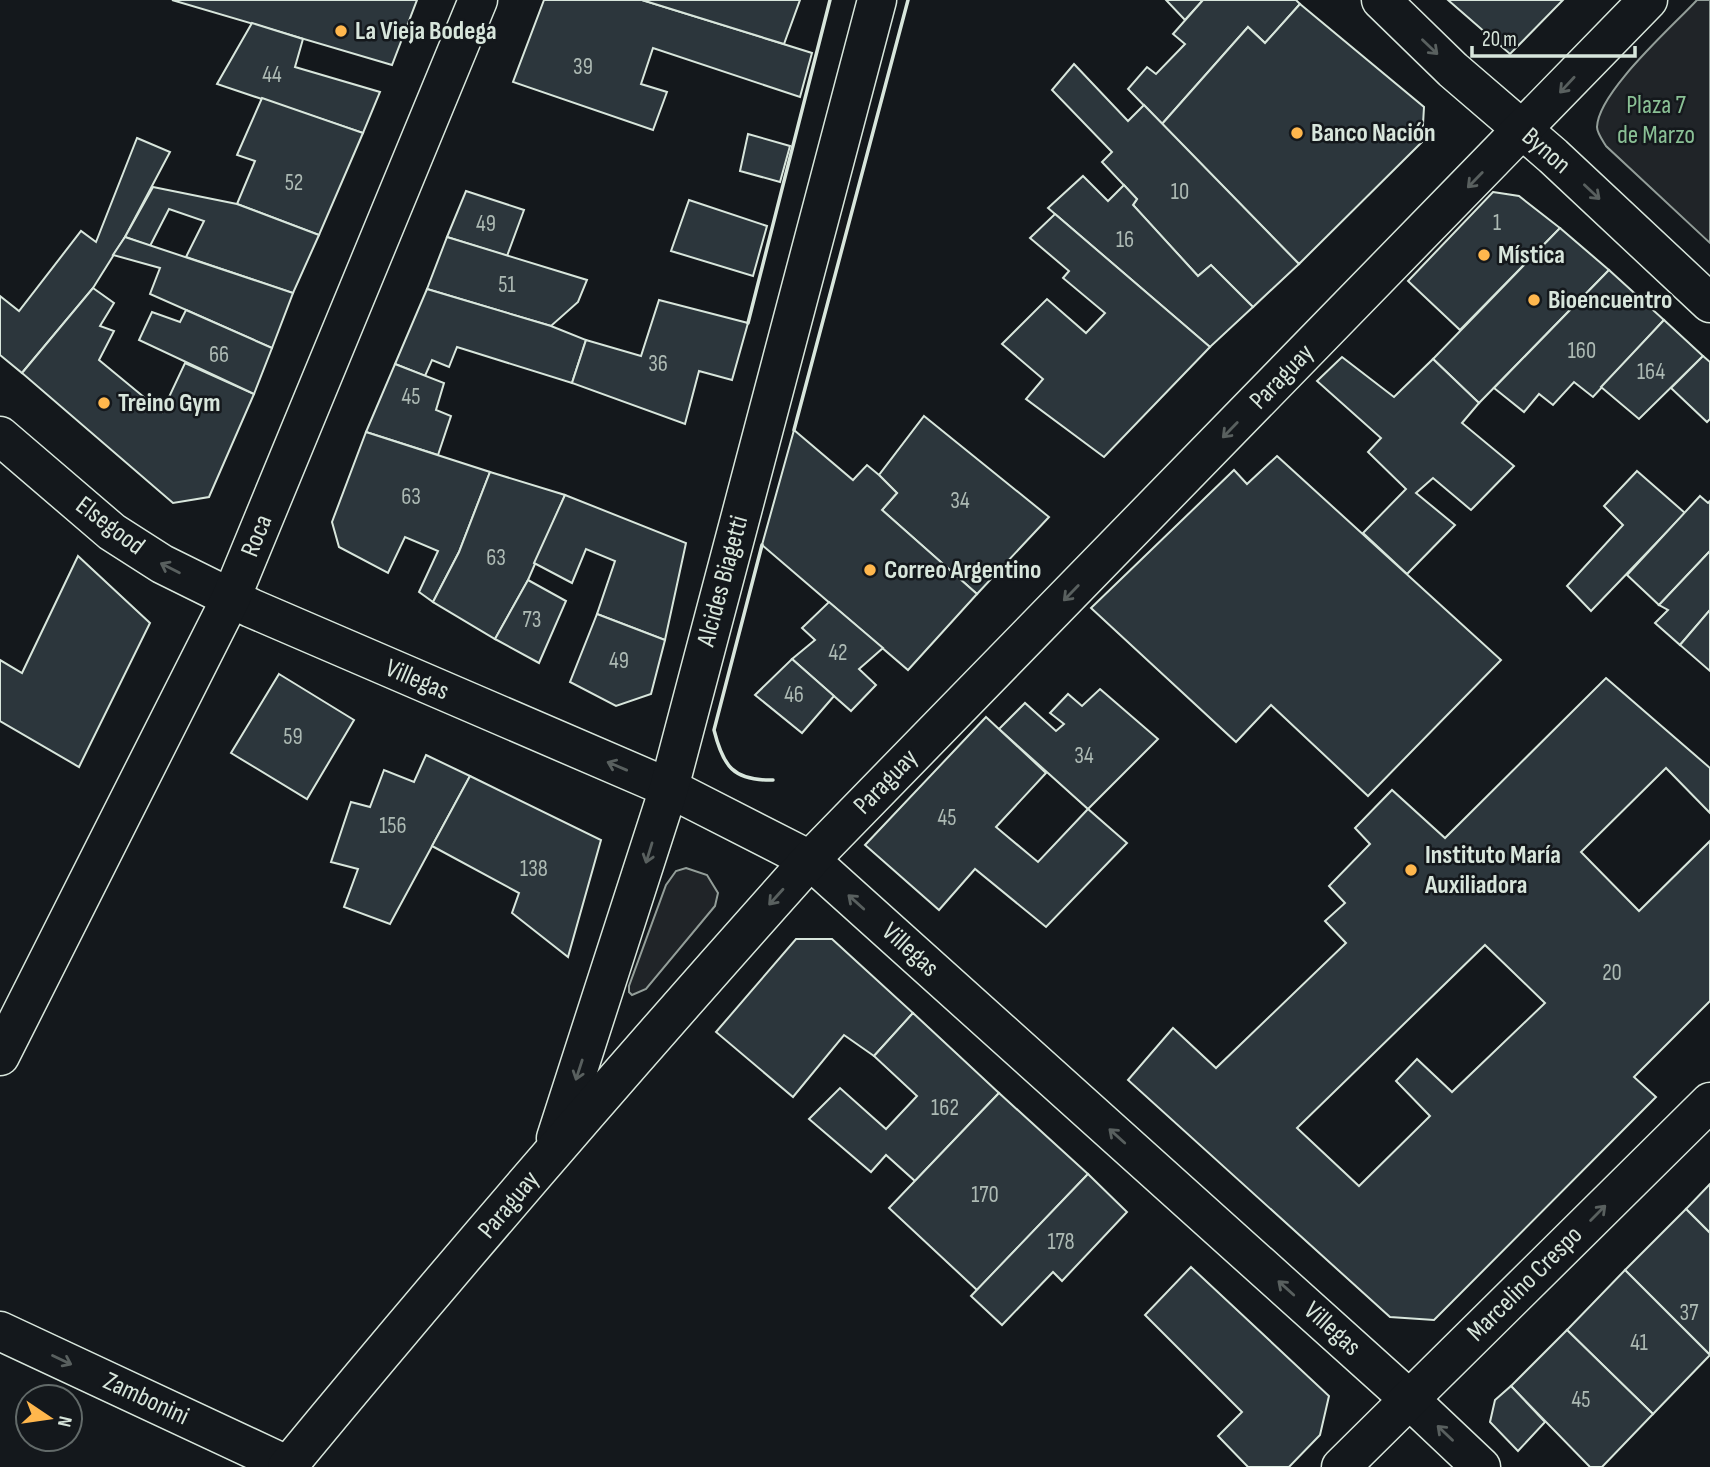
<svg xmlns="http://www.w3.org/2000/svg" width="1710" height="1467" font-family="'Sofia Sans Condensed',sans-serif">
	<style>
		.green { fill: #202428; stroke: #939e99; stroke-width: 2 }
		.building { fill: #2c363c; stroke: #d8e6dc; stroke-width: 2; fill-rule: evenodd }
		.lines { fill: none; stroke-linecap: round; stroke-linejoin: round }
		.street-casing { stroke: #d8e6dc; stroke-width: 41 }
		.street { stroke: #14181c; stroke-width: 38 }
		.wall { stroke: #d8e6dc; stroke-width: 3.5 }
		.oneway { stroke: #59605f }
		.poi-dot { fill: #ffb74d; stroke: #14181c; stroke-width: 2.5 }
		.labels { text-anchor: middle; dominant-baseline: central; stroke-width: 5; stroke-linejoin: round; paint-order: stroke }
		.number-label { font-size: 23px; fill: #adbab4 }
		.poi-label { font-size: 26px; font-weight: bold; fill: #d8e6dc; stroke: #14181c; text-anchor: start }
		.park-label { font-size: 26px; fill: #8ac095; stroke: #14181c }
		.street-label { font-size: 26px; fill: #d8e6dc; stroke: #14181c }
	</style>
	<rect width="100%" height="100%" fill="#14181c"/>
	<g class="green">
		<path d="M1697 0H1710V243L1606 146C1603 141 1597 133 1597 127 1598 92 1672 27 1697 0Z"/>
		<path d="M686 868 707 875 718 893 715 906 646 989 632 995 629 992V986L666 885 676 871Z"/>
	</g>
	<g class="building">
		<path d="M172 0H417L392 65Z"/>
		<path d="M544 0H642L812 53 800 97 653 48 641 84 667 92 653 130 513 82Z"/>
		<path d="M642 0H800L784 44Z"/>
		<path d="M1166 0H1203L1185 20Z"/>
		<path d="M1203 0H1296L1300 4 1265 43 1248 27 1162 124 1128 89 1147 67 1156 74 1185 44 1173 34Z"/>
		<path d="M1448 0H1563L1510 54Z"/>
		<path d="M1300 4 1424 107 1422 142 1299 264 1162 124 1248 27 1265 43Z"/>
		<path d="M252 23 303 39 295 67 380 92 363 133 217 84Z"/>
		<path d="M1074 64 1128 121 1144 105 1299 264 1253 307 1211 265 1198 276 1133 205 1137 199 1102 162 1112 152 1052 90Z"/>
		<path d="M262 98 363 133 319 235 237 204 255 161 237 155Z"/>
		<path d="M748 134 790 146 780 182 740 171Z"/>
		<path d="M137 138 170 152 125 237 93 288 22 373 0 355V296L19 311 81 231 96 242Z"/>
		<path d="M1083 176 1108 201 1124 185 1137 199 1133 205 1198 276 1211 265 1253 307 1210 347 1048 208Z"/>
		<path d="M153 187 237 204 319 235 293 293 186 257 204 221 169 209 150 246 125 237Z"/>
		<path d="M466 191 524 210 507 256 447 237Z"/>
		<path d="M1493 192 1519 196 1560 228 1460 330 1408 281Z"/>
		<path d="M689 200 767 226 753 276 671 251Z"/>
		<path d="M1055 214 1210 347 1104 457 1026 399 1043 379 1002 344 1047 299 1086 333 1105 313 1063 278 1069 271 1030 238Z"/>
		<path d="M1560 228 1609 270 1479 403 1433 359Z"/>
		<path d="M125 237 293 293 272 348 150 294 160 268 113 255Z"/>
		<path d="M447 237 587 280 578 302 551 326 427 289Z"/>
		<path d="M1609 270 1664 320 1593 397 1574 382 1553 405 1539 394 1524 412 1494 388Z"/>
		<path d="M93 288 114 303 100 326 114 331 99 360 162 412 185 363 254 394 209 497 173 503 22 373Z"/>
		<path d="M427 289 551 326 586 340 572 383 457 347 449 367 432 360 425 376 395 364Z"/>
		<path d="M659 300 748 323 732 380 699 371 685 424 572 383 586 340 641 356Z"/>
		<path d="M186 310 272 348 254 394 139 340 152 312 180 322Z"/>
		<path d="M1664 320 1703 356 1639 419 1601 387Z"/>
		<path d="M1703 356 1710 362V419L1707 422 1671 388Z"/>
		<path d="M1342 357 1394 397 1433 359 1479 403 1462 423 1514 466 1471 510 1433 478 1416 493 1455 525 1407 574 1363 533 1406 489 1368 452 1381 438 1317 381Z"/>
		<path d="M395 364 444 383 436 410 451 416 438 455 366 432Z"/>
		<path d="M924 416 1049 517 977 594 882 510 897 493 879 475Z"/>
		<path d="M794 430 853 480 867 465 879 475 897 493 882 510 977 594 908 670 762 545Z"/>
		<path d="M366 432 490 472 459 552 433 602 419 592 438 551 405 537 388 573 339 547 332 522Z"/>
		<path d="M1277 456 1501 660 1368 796 1271 705 1236 742 1091 608 1234 470 1247 484Z"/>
		<path d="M1637 471 1685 513 1591 611 1567 586 1623 525 1604 506Z"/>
		<path d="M490 472 565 495 528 580 495 639 433 602 459 552Z"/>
		<path d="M565 495 686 543 665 640 597 614 615 561 586 549 572 583 534 563Z"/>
		<path d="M1700 496 1708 503 1710 501V551L1659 605 1627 575Z"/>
		<path d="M1710 551V610L1680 645 1655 623 1668 610 1659 605Z"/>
		<path d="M78 556 150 623 79 767 0 721V660L22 673Z"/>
		<path d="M528 580 566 601 539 663 495 639Z"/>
		<path d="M829 602 883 648 859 669 876 685 851 711 792 659 815 640 802 628Z"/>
		<path d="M1710 610V671L1680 645Z"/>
		<path d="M597 614 665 640 651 694 616 706 570 682Z"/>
		<path d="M792 659 834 696 802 733 755 695Z"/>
		<path d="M279 674 354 720 307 799 231 753Z"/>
		<path d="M1606 678 1710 768V813L1666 768 1581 852 1639 911 1710 841V1001L1634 1077 1656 1097 1434 1320 1390 1317 1128 1080 1173 1028 1216 1068 1346 943 1325 921 1345 903 1329 886 1370 844 1355 828 1392 790 1445 838ZM1485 945 1545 1003 1452 1092 1417 1059 1396 1081 1430 1116 1359 1186 1297 1128Z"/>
		<path d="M1100 689 1158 739 1088 809 999 729 1025 703 1056 731 1064 724 1050 713 1068 694 1082 706Z"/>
		<path d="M986 717 1046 773 996 827 1038 862 1088 809 1127 843 1046 927 975 869 939 910 865 845Z"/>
		<path d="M426 755 470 776 390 924 344 907 358 869 331 862 351 802 370 807 384 770 414 782Z"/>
		<path d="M470 776 601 840 568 957 512 913 519 893 432 846Z"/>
		<path d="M796 939H832L913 1013 874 1056 844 1035 793 1097 716 1032Z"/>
		<path d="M913 1013 999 1093 915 1181 886 1155 871 1172 809 1119 840 1088 886 1129 917 1096 874 1056Z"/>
		<path d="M999 1093 1088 1174 977 1290 889 1208Z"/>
		<path d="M1088 1174 1127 1212 1062 1281 1053 1272 1002 1325 971 1296Z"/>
		<path d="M1710 1184V1233L1686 1209Z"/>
		<path d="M1686 1209 1710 1233V1355L1625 1270Z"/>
		<path d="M1191 1267 1329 1396 1320 1435 1289 1467H1248L1218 1436 1242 1412 1145 1315Z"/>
		<path d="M1625 1270 1710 1355 1653 1414 1567 1330Z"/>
		<path d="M1567 1330 1653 1414 1602 1467H1590L1511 1386Z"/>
		<path d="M1511 1386 1545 1422 1518 1451 1490 1422 1495 1400Z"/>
	</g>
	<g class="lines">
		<defs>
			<g id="street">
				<path d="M1381 0 1453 70 1553 156 1710 303"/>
				<path d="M0 436 112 532 162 564 251 608 669 788 810 860 1409 1399 1481 1467"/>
				<path d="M0 1056 231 598 478 0"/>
				<path d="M556 1138 669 788 877 0"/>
				<path d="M0 1331 291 1467"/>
				<path d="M287 1467C457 1261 632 1059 810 860L1648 0"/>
				<path d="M1341 1467 1710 1102"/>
			</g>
		</defs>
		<use href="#street" class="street-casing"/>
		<use href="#street" class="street"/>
		<g class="wall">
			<path d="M748 323 830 0"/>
			<path d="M794 430 908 0"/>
			<path d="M762 545 714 730C723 766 733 781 773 780"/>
		</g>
	</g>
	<defs><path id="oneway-shaft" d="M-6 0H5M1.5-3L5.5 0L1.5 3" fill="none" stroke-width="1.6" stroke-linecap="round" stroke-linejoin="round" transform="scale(1.75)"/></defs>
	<g class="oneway">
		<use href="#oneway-shaft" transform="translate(1430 47) rotate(44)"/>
		<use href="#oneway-shaft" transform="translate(1567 85) rotate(133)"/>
		<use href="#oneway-shaft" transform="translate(1475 180) rotate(134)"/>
		<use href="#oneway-shaft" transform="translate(1592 192) rotate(43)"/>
		<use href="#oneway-shaft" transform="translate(1230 430) rotate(134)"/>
		<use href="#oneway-shaft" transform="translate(170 568) rotate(-153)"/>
		<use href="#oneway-shaft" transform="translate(1071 593) rotate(134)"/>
		<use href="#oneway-shaft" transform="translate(617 766) rotate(-157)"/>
		<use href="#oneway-shaft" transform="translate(649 853) rotate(107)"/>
		<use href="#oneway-shaft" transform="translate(776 897) rotate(132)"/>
		<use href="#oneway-shaft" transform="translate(856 902) rotate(-138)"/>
		<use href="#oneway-shaft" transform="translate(579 1070) rotate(108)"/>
		<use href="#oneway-shaft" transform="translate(1117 1136) rotate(-138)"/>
		<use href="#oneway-shaft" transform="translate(1598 1213) rotate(-45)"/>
		<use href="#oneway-shaft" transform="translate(1286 1288) rotate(-138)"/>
		<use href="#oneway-shaft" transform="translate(62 1360) rotate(25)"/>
		<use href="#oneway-shaft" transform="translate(1445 1433) rotate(-136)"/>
	</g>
	<g class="poi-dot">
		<circle cx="341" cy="31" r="7"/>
		<circle cx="1297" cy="133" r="7"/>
		<circle cx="1484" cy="255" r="7"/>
		<circle cx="1534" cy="300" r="7"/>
		<circle cx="104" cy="403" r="7"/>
		<circle cx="870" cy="570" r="7"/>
		<circle cx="1411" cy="870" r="7"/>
	</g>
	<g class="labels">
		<g class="number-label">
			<text x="583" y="67">39</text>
			<text x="272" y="75">44</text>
			<text x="294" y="183">52</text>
			<text x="1180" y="192">10</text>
			<text x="1497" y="223">1</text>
			<text x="486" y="224">49</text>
			<text x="1125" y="240">16</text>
			<text x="507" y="285">51</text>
			<text x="1582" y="351">160</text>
			<text x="219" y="355">66</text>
			<text x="658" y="364">36</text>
			<text x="1651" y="372">164</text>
			<text x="411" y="397">45</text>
			<text x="411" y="497">63</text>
			<text x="960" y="501">34</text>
			<text x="496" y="558">63</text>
			<text x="532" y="620">73</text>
			<text x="838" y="653">42</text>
			<text x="619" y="661">49</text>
			<text x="794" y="695">46</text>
			<text x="293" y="737">59</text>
			<text x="1084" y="756">34</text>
			<text x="947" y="818">45</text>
			<text x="393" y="826">156</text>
			<text x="534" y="869">138</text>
			<text x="1612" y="973">20</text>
			<text x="945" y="1108">162</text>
			<text x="985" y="1195">170</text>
			<text x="1061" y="1242">178</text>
			<text x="1689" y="1313">37</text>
			<text x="1639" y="1343">41</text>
			<text x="1581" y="1400">45</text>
		</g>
		<g class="poi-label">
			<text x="355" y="31">La Vieja Bodega</text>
			<text x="1311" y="133">Banco Nación</text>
			<text x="1498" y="255">Mística</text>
			<text x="1548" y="300">Bioencuentro</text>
			<text x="118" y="403">Treino Gym</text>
			<text x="884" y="570">Correo Argentino</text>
			<text x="1425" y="855">Instituto María<tspan x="1425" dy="30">Auxiliadora</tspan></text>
		</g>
		<g class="park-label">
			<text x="1656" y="105">Plaza 7<tspan x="1656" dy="30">de Marzo</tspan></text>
		</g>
		<g class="street-label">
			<text transform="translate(1546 151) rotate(41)">Bynon</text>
			<text transform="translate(1282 377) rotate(-46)">Paraguay</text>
			<text transform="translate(110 526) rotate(37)">Elsegood</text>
			<text transform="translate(257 536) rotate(-68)">Roca</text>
			<text transform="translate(723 581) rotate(-75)">Alcides Biagetti</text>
			<text transform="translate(417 680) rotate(23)">Villegas</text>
			<text transform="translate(886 782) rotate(-46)">Paraguay</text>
			<text transform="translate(910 950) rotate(42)">Villegas</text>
			<text transform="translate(509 1205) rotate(-50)">Paraguay</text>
			<text transform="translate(1525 1284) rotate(-45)">Marcelino Crespo</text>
			<text transform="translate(1332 1329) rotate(42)">Villegas</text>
			<text transform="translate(146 1399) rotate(25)">Zambonini</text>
		</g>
	</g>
	<g transform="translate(49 1418) rotate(103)"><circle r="33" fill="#14181c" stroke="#626a69" stroke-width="2"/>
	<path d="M0-5L12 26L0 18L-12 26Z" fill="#ffb74d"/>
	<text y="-10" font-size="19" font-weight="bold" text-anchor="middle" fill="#d8e6dc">N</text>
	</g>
	<path d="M1472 46v10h163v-10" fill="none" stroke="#d8e6dc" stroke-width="3.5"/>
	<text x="1482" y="46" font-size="21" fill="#d8e6dc" stroke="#14181c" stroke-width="5" paint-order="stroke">20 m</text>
</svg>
